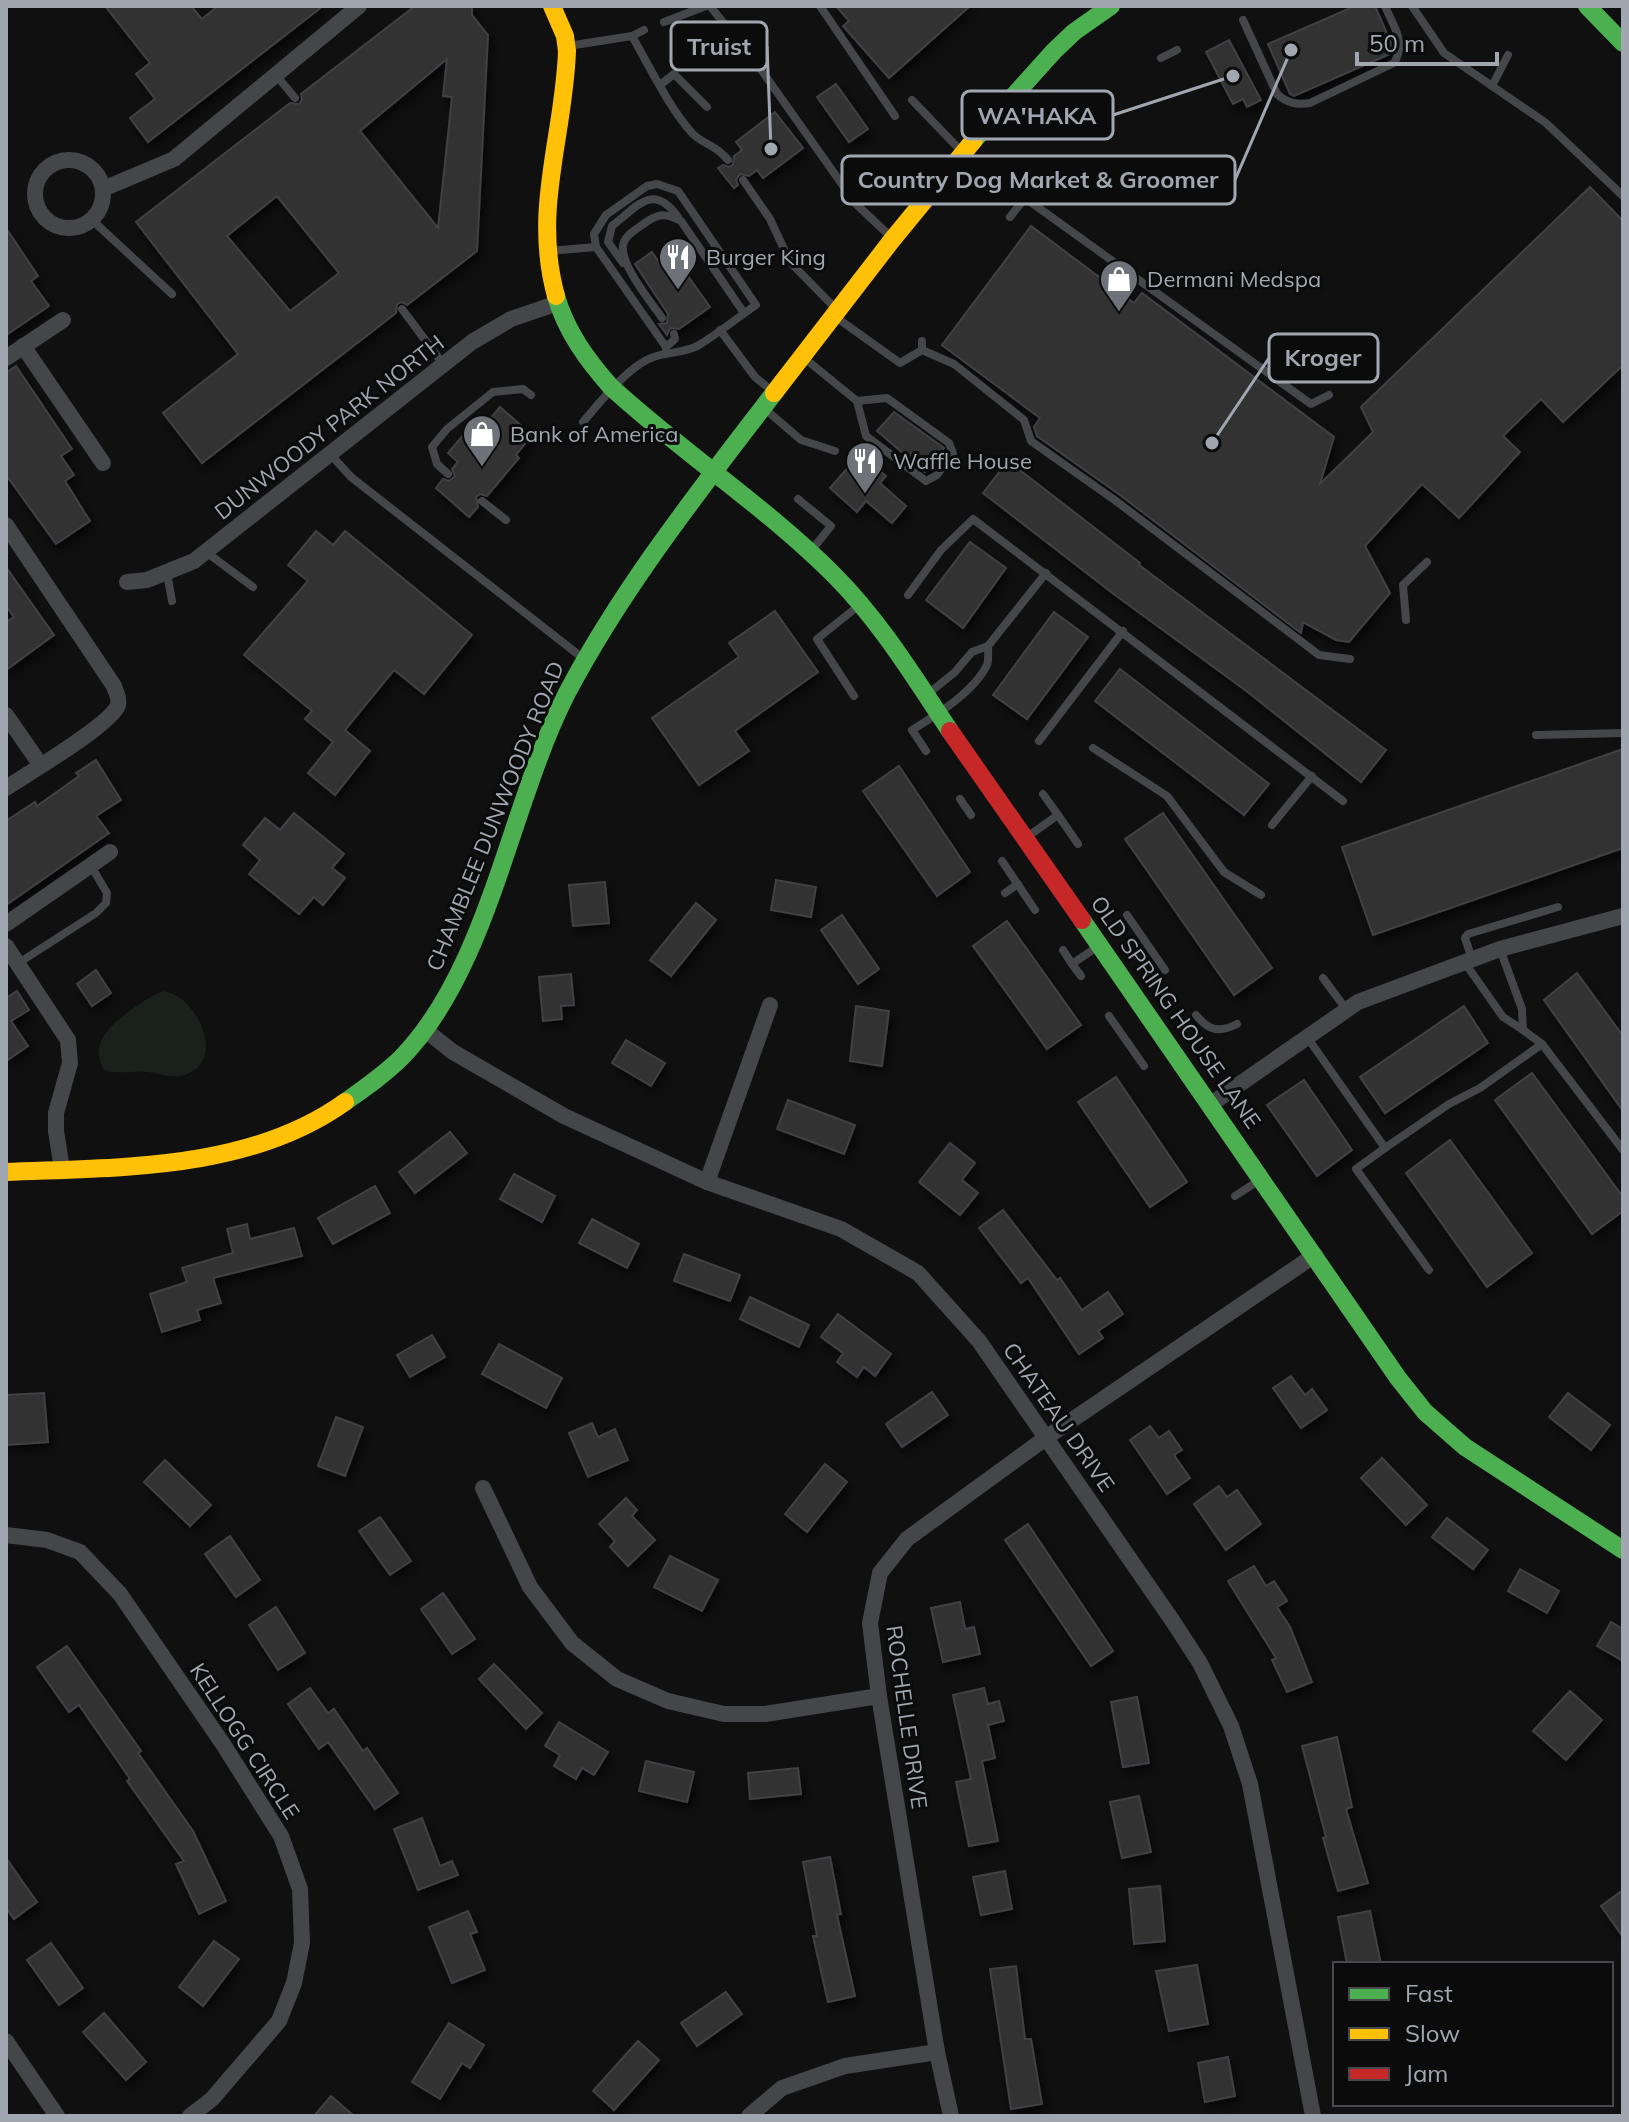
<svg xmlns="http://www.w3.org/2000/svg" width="1629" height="2122" font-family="Mulish,sans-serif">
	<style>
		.green { fill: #1a201b }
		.building { fill: #313133; stroke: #404144; stroke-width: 2; fill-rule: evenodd; filter: url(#shadow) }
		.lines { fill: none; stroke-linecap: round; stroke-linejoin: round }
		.lane { stroke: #454649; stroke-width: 8 }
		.street { stroke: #454649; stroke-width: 16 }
		.fast { stroke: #4caf50; stroke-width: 18 }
		.slow { stroke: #ffc107; stroke-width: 18 }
		.jam { stroke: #c62828; stroke-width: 18 }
		.labels { text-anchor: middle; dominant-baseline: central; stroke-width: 6; stroke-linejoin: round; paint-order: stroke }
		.poi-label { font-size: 22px; fill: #a1a7b1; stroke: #0b0b0c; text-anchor: start }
		.street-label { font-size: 22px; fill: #a1a7b1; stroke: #0b0b0c }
		.leader { fill: none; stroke: #a1a7b1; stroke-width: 3 }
		.callout-dot { fill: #a1a7b1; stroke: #0b0b0c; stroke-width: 3 }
		.callout { fill: #0b0b0c; stroke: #a1a7b1; stroke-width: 3 }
		.callout-label { font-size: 24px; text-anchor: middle; font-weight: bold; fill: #a1a7b1 }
	</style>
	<defs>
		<filter id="shadow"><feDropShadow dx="3.5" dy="6" stdDeviation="4" flood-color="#0009"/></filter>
	</defs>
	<rect width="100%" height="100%" fill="#101011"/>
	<path class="green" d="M164 991C198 997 227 1061 185 1075 173 1079 159 1073 147 1072 132 1070 119 1075 104 1070 87 1041 115 1022 135 1007 145 1001 153 994 164 991Z"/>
	<g class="building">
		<path d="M105 6H191L202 19 218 6H323L148 142 130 118 155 99 136 74 150 63Z"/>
		<path d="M415 6H472V15L488 35 477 251 407 305 402 302 397 304 396 313 202 463 163 413 238 354 136 222 290 103 299 104 302 100 301 94ZM447 59 443 96 452 97 438 228 360 131ZM277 196 339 273 290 311 227 236Z"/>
		<path d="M836 6H970L889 78 843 26 849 21Z"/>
		<path d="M1355 6H1375L1392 45 1390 54 1294 96 1290 94 1268 44Z"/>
		<path d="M1229 40 1261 100 1247 107 1243 99 1233 104 1206 52Z"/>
		<path d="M836 84 868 129 849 142 817 97Z"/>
		<path d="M775 112 803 148 763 178 757 170 749 176 740 174 736 180 738 185 734 188 718 168 723 165 729 167 733 165 734 156 742 150 736 142Z"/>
		<path d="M1590 187 1623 221V365L1563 422 1541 399 1503 436 1520 452 1459 518 1422 484 1365 546 1390 593 1349 642 1336 640 1303 622 1301 633 1120 495 1037 436 1034 427 1040 418 942 345 1031 226 1134 303 1142 293 1334 437 1320 484 1373 432 1361 407Z"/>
		<path d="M6 228 38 276 31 281 49 306 6 335Z"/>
		<path d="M652 252 665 271 678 262 710 307 679 329 670 328 667 335 659 324 667 323 668 314 635 264Z"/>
		<path d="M16 366 72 449 61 456 74 475 65 481 90 521 56 544 6 475V373Z"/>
		<path d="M500 407 532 435 516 455 519 458 487 496 480 494 476 497 478 507 469 517 436 488 443 479 449 481 455 476 452 469 458 462 448 453 472 425 479 432Z"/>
		<path d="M894 412 944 448 925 472 877 431Z"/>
		<path d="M860 454 886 476 880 483 906 506 892 523 866 501 857 512 830 488Z"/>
		<path d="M1008 461 1140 563 1139 565 1386 750 1361 782 1245 690 1115 595 983 493Z"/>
		<path d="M316 531 333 545 345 531 472 635 424 694 394 670 345 730 370 751 335 795 308 773 333 742 305 719 312 711 244 655 308 581 288 565Z"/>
		<path d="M970 542 1006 568 963 628 926 600Z"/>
		<path d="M6 567 54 635 6 670V622L14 617 6 606Z"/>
		<path d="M775 611 818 672 735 731 749 751 699 785 652 718 739 657 729 643Z"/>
		<path d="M1054 612 1088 637 1027 719 993 695Z"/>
		<path d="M1120 669 1269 784 1244 815 1095 701Z"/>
		<path d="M1623 749V848L1373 935 1342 847Z"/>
		<path d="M96 760 121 800 96 816 109 833 6 905V821L35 802 37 806 79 776 76 773Z"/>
		<path d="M899 766 970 872 937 896 863 791Z"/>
		<path d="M294 813 344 854 332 868 345 878 323 905 314 897 299 914 249 874 260 860 243 845 265 818 280 830Z"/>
		<path d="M1163 813 1272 968 1234 995 1125 839Z"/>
		<path d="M776 880 816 887 811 917 771 910Z"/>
		<path d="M605 882 609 923 573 926 569 885Z"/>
		<path d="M696 903 716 920 671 976 650 960Z"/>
		<path d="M842 915 879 969 858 984 821 930Z"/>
		<path d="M1007 921 1081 1025 1047 1049 973 946Z"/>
		<path d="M96 970 111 993 92 1006 77 984Z"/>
		<path d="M1577 973 1623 1036V1111L1544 1000Z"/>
		<path d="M571 974 574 1005 561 1006 562 1019 543 1021 539 977Z"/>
		<path d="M17 991 29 1010 11 1021 28 1046 6 1061V998Z"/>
		<path d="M856 1006 889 1011 882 1066 850 1061Z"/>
		<path d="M1464 1006 1488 1043 1385 1113 1360 1077Z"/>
		<path d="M626 1040 665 1063 651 1086 612 1063Z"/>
		<path d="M1532 1073 1623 1197V1211L1592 1234 1495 1100Z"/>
		<path d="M1116 1077 1187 1182 1150 1207 1078 1102Z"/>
		<path d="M1304 1080 1352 1150 1317 1176 1267 1105Z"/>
		<path d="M788 1100 855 1125 844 1154 777 1129Z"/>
		<path d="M450 1132 467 1153 415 1193 399 1172Z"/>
		<path d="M1450 1140 1532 1253 1487 1287 1406 1173Z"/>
		<path d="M950 1143 975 1163 962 1180 978 1193 960 1215 919 1182Z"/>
		<path d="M514 1174 555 1196 542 1222 500 1199Z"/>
		<path d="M375 1186 390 1213 333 1244 318 1218Z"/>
		<path d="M1003 1210 1057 1280 1060 1278 1082 1310 1108 1292 1123 1314 1098 1331 1103 1338 1079 1354 1028 1278 1021 1283 979 1228Z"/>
		<path d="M592 1219 639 1244 627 1268 579 1243Z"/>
		<path d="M247 1224 250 1239 294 1228 302 1256 213 1278 221 1303 197 1310 200 1320 162 1332 150 1294 187 1282 182 1268 233 1253 227 1229Z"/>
		<path d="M684 1254 740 1275 730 1301 674 1281Z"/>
		<path d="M750 1297 809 1325 799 1347 740 1319Z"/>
		<path d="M838 1314 891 1354 875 1376 864 1367 857 1377 837 1362 843 1353 821 1337Z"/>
		<path d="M432 1335 445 1357 410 1377 397 1355Z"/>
		<path d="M499 1344 562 1378 546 1408 482 1374Z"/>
		<path d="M1291 1376 1305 1395 1312 1389 1327 1410 1301 1428 1273 1388Z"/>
		<path d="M932 1392 948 1415 902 1447 886 1424Z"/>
		<path d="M44 1393 48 1442 6 1445V1395Z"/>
		<path d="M1568 1393 1610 1425 1591 1450 1549 1417Z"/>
		<path d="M336 1417 363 1427 345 1476 318 1466Z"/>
		<path d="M592 1423 598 1437 615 1429 628 1460 588 1477 569 1433Z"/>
		<path d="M1150 1426 1159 1438 1169 1431 1182 1450 1174 1455 1190 1478 1167 1494 1130 1440Z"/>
		<path d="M1382 1458 1427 1505 1406 1525 1361 1478Z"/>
		<path d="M165 1460 211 1505 190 1526 144 1482Z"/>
		<path d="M825 1464 847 1482 807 1532 785 1514Z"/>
		<path d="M1219 1486 1227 1497 1237 1490 1261 1524 1226 1550 1194 1504Z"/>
		<path d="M626 1498 637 1510 632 1516 655 1540 628 1566 610 1547 615 1541 599 1524Z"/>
		<path d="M380 1517 411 1561 390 1575 359 1531Z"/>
		<path d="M1447 1518 1488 1550 1473 1569 1432 1537Z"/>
		<path d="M1028 1524 1113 1651 1091 1666 1005 1540Z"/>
		<path d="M230 1536 260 1580 236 1597 205 1554Z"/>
		<path d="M670 1556 718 1580 702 1611 654 1587Z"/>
		<path d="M1254 1566 1266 1586 1274 1581 1287 1601 1277 1607 1290 1627 1312 1682 1287 1692 1272 1660 1276 1658 1228 1581Z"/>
		<path d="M1520 1569 1559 1591 1547 1613 1508 1591Z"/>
		<path d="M443 1593 475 1639 452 1654 421 1609Z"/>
		<path d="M960 1602 965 1629 974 1627 980 1654 943 1662 931 1608Z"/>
		<path d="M276 1607 305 1653 278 1670 249 1625Z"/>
		<path d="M1611 1622 1623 1629V1661L1597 1646Z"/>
		<path d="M67 1646 141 1751 138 1753 193 1831 226 1901 199 1914 176 1864 184 1861 127 1781 130 1779 79 1705 69 1712 37 1667Z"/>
		<path d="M494 1664 542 1713 526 1729 479 1679Z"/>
		<path d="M310 1688 328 1713 334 1709 363 1751 367 1748 398 1793 375 1809 328 1742 319 1749 288 1704Z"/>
		<path d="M984 1688 988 1704 999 1701 1004 1721 988 1725 995 1758 982 1761 998 1841 969 1846 956 1782 971 1779 953 1695Z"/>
		<path d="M1570 1691 1602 1720 1566 1760 1533 1731Z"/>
		<path d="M1137 1697 1149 1763 1123 1767 1111 1702Z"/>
		<path d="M559 1722 608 1752 594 1775 582 1768 576 1779 554 1766 560 1755 545 1746Z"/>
		<path d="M1337 1737 1352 1807 1346 1809 1368 1883 1338 1891 1323 1838 1326 1837 1302 1746Z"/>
		<path d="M646 1761 694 1772 687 1802 639 1791Z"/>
		<path d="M798 1768 801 1794 750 1799 748 1773Z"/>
		<path d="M1139 1796 1151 1852 1122 1858 1110 1802Z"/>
		<path d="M422 1818 440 1866 452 1861 458 1875 418 1890 394 1829Z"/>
		<path d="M830 1857 841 1914 837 1915 855 1996 828 2002 813 1936H817L803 1862Z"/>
		<path d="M6 1858 37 1902 14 1919 6 1908Z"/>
		<path d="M1005 1871 1012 1909 981 1915 973 1877Z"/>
		<path d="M1160 1886 1165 1941 1134 1944 1129 1889Z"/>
		<path d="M1623 1890V1937L1601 1906Z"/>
		<path d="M468 1911 477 1932 470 1934 485 1970 452 1983 429 1927Z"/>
		<path d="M1370 1911 1381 1964H1347L1338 1917Z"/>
		<path d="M214 1941 239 1959 203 2006 179 1987Z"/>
		<path d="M51 1943 83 1988 59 2005 27 1960Z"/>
		<path d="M1197 1965 1208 2024 1169 2031 1156 1971Z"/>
		<path d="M1016 1966 1025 2039H1031L1042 2104 1011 2109 990 1969Z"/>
		<path d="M726 1992 742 2014 697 2046 681 2023Z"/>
		<path d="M104 2013 146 2062 126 2080 83 2032Z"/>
		<path d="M449 2023 484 2045 470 2068 462 2063 440 2099 412 2082Z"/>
		<path d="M638 2041 659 2060 614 2110 593 2091Z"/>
		<path d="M1228 2057 1235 2096 1205 2102 1198 2063Z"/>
		<path d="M331 2096 354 2116H314Z"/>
	</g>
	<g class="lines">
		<g class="lane">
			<path d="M710 6 762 71 856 204 891 237"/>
			<path d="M820 6 895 116"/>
			<path d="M1412 6 1444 53 1546 123 1623 196"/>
			<path d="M1243 20 1277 94C1287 103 1296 105 1310 103L1394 63C1407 42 1393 26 1385 6"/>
			<path d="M664 22 706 6"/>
			<path d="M632 36C648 64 671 111 693 134 704 145 715 144 728 160"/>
			<path d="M568 46 632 36 644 30"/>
			<path d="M1161 58 1177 50"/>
			<path d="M276 75 295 98"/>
			<path d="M660 85 674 74 707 107"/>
			<path d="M1492 86 1508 55"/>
			<path d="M912 100 963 153 1025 198 1010 217"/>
			<path d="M743 180 770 219 790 262 835 308"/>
			<path d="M1025 198 1311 404 1329 395"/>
			<path d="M92 220 172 294"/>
			<path d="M549 251 596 247"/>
			<path d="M623 263 608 242 612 226C638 206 653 182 678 217"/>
			<path d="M402 309 443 364"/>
			<path d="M662 318C651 302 616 260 624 242 627 234 635 230 642 225 657 214 664 212 681 221L744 313"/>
			<path d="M837 318 900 363 922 350V341"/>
			<path d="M720 330 755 377 771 390"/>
			<path d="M666 347 675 339 674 334"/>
			<path d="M922 350 954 364 1024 420 1031 441 1116 501 1319 655 1350 659"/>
			<path d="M803 357 857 401 866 436 926 481 937 475 953 453 949 443 887 398 857 401"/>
			<path d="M765 409 801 440 835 451"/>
			<path d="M583 422C599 403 628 367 651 358 668 351 684 354 699 345 719 333 737 318 756 305L678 191 657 184 647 186 606 215 594 234 596 247 666 347V353"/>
			<path d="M331 455 351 477 584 659"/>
			<path d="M448 474 437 464 432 447 447 429 493 392 523 389 531 395"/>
			<path d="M798 499 831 526 811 551"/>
			<path d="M482 501 506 520"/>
			<path d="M206 552 253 587"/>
			<path d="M167 573 172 601"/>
			<path d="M908 595 941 550 973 519 1343 801"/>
			<path d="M1406 620 1403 585 1427 562"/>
			<path d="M928 694 955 672 972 652 988 646 1046 573"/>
			<path d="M854 696 817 639 857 607"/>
			<path d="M1536 735 1623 733"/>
			<path d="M1039 741 1123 631"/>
			<path d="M1093 748 1167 796 1224 872 1261 895"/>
			<path d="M926 751 912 730C936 715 974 692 987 665 989 660 988 652 988 646"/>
			<path d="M1043 794 1058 815"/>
			<path d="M960 799 971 815"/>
			<path d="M1272 825 1312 776"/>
			<path d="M1027 837 1058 815 1078 844"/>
			<path d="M1002 861 1035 910"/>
			<path d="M1005 893 1018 884"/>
			<path d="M1127 915 1165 970"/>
			<path d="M1063 950 1072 964 1097 947"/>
			<path d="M1472 959 1465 938 1468 934 1558 907"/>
			<path d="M1465 963 1503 1017 1523 1030 1522 1009 1500 949"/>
			<path d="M17 964 96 913 106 903 107 893 91 866"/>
			<path d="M1072 964 1081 976"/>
			<path d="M1323 978 1346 1009"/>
			<path d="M1196 1015C1209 1031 1219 1033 1237 1024"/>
			<path d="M1109 1016 1144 1066"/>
			<path d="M1523 1030 1542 1044 1623 1150"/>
			<path d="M1307 1037 1385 1148 1356 1169 1429 1270"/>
			<path d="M1385 1148 1449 1104 1480 1088 1542 1044"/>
			<path d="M1235 1196 1258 1181"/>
		</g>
		<g class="street">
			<circle cx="69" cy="194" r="34"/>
			<path d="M103 189 174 159 359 6"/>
			<path d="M23 346 103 463"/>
			<path d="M6 358 63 320"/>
			<path d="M6 525 114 686C116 693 120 698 118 705 112 724 27 774 6 788"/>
			<path d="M127 582 147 580 194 561 472 342 511 319 558 303"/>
			<path d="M6 715 40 764"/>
			<path d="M6 924 110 852"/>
			<path d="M6 946 68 1040 70 1063 56 1113V1131L62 1169"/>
			<path d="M425 1030 453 1052 564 1116 707 1182 841 1229 918 1273 979 1341 1172 1620 1200 1663 1231 1726 1250 1784 1313 2116"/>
			<path d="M1211 1104 1358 1002 1500 949 1623 916"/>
			<path d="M707 1182 770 1005"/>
			<path d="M483 1488 530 1587 572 1643 617 1679 668 1701 724 1714H765L879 1696"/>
			<path d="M6 1535 47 1540 80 1552 120 1594 223 1744 281 1836 300 1889 302 1943 294 1983 279 2021 212 2099 190 2116"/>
			<path d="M6 2041 57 2116"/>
			<path d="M749 2116 782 2088 845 2066 937 2052"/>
			<path d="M951 2116 937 2052 879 1696 870 1623 880 1573 907 1539 1047 1437 1315 1255"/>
		</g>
		<g class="fast">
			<path d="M1587 6 1623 43"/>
			<path d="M974 140 1054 51 1074 32 1111 6"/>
			<path d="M556 296C566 331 587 360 611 387 683 453 765 506 834 575 880 621 914 677 950 731"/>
			<path d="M1082 920 1398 1378 1425 1412 1465 1447 1623 1550"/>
			<path d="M345 1102C365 1088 385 1074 402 1057 489 967 510 804 567 693 624 585 700 490 774 393"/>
		</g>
		<g class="slow">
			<path d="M552 6 565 36 567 51C564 137 532 209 556 296"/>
			<path d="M774 393 892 240 974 140"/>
			<path d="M6 1172C119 1167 249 1171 345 1102"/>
		</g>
		<path class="jam" d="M950 731 1082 920"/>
	</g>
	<defs>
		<symbol id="restaurant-pin" viewBox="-11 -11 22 30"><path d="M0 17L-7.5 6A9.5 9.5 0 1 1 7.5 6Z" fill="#6e7279" stroke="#0b0b0c"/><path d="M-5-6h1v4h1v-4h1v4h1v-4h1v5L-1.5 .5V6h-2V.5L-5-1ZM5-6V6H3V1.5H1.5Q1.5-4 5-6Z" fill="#fff"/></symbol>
		<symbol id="shop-pin" viewBox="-11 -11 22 30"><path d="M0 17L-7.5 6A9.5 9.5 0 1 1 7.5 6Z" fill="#6e7279" stroke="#0b0b0c"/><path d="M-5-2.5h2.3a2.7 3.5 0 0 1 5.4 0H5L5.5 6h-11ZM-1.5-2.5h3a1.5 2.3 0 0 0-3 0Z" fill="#fff"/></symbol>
	</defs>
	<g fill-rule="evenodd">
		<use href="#restaurant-pin" x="656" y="235" width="44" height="60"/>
		<use href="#shop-pin" x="1097" y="257" width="44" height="60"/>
		<use href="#shop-pin" x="460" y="412" width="44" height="60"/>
		<use href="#restaurant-pin" x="843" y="439" width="44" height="60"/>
	</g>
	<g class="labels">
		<g class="poi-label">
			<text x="706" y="257">Burger King</text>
			<text x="1147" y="279">Dermani Medspa</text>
			<text x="510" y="434">Bank of America</text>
			<text x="893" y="461">Waffle House</text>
		</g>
		<g class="street-label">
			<text transform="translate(329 427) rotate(-38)">DUNWOODY PARK NORTH</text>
			<text transform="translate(495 816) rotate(-68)">CHAMBLEE DUNWOODY ROAD</text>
			<text transform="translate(1176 1012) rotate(55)">OLD SPRING HOUSE LANE</text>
			<text transform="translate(1059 1417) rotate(55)">CHATEAU DRIVE</text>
			<text transform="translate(907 1717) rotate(82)">ROCHELLE DRIVE</text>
			<text transform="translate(245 1741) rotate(57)">KELLOGG CIRCLE</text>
		</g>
	</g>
	<path class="leader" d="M771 149L767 46M1233 76L1113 115M1291 50L1235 180M1212 443L1269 358"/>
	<g class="callout-dot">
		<circle cx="771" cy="149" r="8"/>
		<circle cx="1233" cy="76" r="8"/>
		<circle cx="1291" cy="50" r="8"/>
		<circle cx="1212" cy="443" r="8"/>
	</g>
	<g class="callout">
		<rect x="671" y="22" width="96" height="48" rx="8"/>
		<rect x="962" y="91" width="151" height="48" rx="8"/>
		<rect x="842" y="156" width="393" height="48" rx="8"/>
		<rect x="1269" y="334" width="109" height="48" rx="8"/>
	</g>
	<g class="callout-label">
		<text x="719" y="55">Truist</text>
		<text x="1037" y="124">WA'HAKA</text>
		<text x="1038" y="188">Country Dog Market &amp; Groomer</text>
		<text x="1323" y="366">Kroger</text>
	</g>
	<rect width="1629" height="2122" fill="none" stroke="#a1a7b1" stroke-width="16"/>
	<rect x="1333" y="1962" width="280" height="144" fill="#0b0b0c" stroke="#47494e" stroke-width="2"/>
	<rect x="1349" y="1988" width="40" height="12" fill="#4caf50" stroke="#47494e" stroke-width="2"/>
	<text x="1405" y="2002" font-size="24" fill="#a1a7b1">Fast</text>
	<rect x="1349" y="2028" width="40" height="12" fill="#ffc107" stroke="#47494e" stroke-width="2"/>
	<text x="1405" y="2042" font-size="24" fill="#a1a7b1">Slow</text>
	<rect x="1349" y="2068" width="40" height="12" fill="#c62828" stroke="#47494e" stroke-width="2"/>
	<text x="1405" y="2082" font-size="24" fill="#a1a7b1">Jam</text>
	<path d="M1357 52v12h140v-12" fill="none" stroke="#a1a7b1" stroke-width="4"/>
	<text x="1369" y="52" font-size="24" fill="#a1a7b1" stroke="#0b0b0c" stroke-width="6" paint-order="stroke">50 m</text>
</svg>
